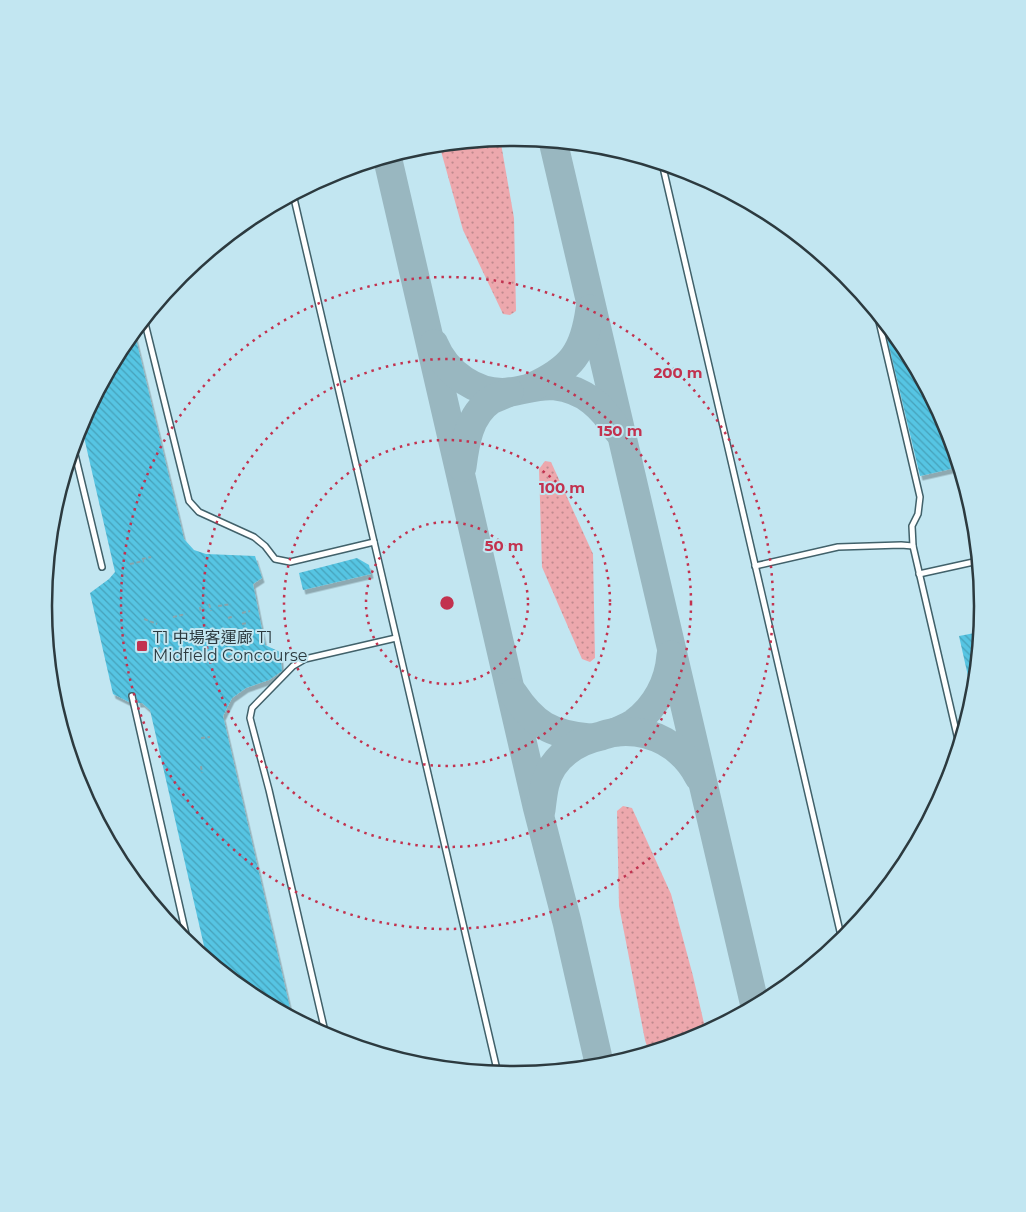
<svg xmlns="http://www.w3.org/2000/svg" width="1026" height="1212" font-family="Montserrat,'Noto Sans TC',sans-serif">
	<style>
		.grass { fill: url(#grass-dots) }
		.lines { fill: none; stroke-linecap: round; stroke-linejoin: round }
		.taxiway { stroke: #99b7c0; stroke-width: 29 }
		.building { fill: url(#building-back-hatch); filter: url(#shadow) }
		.lane-casing { stroke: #41616a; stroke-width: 8 }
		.path { stroke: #88a4ac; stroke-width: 2; stroke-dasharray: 4 2.5; stroke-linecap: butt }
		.lane { stroke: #fff; stroke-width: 5 }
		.ring { fill: none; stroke: #c2324f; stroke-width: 2.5; stroke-dasharray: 2.5 5 }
		.poi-dot { fill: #c2324f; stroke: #c2e6f1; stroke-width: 2 }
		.labels { text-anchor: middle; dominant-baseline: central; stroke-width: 4; stroke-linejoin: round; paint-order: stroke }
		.poi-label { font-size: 16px; fill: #2c3a3f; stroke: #c2e6f1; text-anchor: start }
		.rim { fill: none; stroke: #2c3a3f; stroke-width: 2.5 }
		.centre { fill: #c2324f; stroke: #c2e6f1; stroke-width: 2.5 }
		.ring-label { font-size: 15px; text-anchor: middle; font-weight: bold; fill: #c2324f; stroke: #c2e6f1; stroke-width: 4; stroke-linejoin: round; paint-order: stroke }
	</style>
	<defs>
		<pattern id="grass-dots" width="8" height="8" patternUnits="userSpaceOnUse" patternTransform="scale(1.25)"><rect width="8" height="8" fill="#eda8ad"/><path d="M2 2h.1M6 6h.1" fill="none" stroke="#c08a8e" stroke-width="1.8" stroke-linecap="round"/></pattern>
		<pattern id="building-back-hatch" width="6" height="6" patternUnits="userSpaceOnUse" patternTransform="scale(1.25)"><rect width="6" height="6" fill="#56c5e3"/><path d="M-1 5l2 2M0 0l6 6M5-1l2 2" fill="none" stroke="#47a1b9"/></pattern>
		<filter id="shadow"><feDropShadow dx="2.5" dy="4.5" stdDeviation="0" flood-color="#0004"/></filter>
	</defs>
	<rect width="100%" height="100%" fill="#c2e6f1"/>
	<g class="grass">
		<path d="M500 138 514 218 516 311 510 315 503 314 463 230 439 144Z"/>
		<path d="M545 461 551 462 593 554 595 658 590 662 582 659 542 567 539 469Z"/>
		<path d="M623 806 632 808 671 894 693 976 706 1032 692 1040 649 1053 645 1040 619 906 617 811Z"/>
	</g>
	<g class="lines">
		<g class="taxiway">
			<path d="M553 141 755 1006"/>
			<path d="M387 156 537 806 567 922 600 1067"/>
			<path d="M434 344C446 373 477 396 510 392 525 390 540 384 555 386 586 390 602 407 618 431"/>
			<path d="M532 387C571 369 584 353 590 309"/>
			<path d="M462 467C465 443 469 415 491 400 497 397 504 395 509 392"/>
			<path d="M513 693C534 725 551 734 589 738"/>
			<path d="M616 732C622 729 628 727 634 723 656 707 669 682 671 655"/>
			<path d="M541 810C543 794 544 779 553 766 565 749 581 740 601 736 606 734 611 733 616 732 651 728 683 746 699 777"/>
		</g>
	</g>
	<g class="building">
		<path d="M883 321 903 346 938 410 951 469 920 476Z"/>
		<path d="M134 331 184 539 194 550 206 554 255 556 262 578 253 584 265 645 280 652 282 671 269 680 246 688 232 698 223 716 292 1017 252 996 207 959 150 710 142 703H138L136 695 134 692H131L128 694 129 702 113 694 90 593 109 579 115 572 81 424 123 345Z"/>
		<path d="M357 558 369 565 371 574 303 590 299 573Z"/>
		<path d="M980 632 974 694H972L959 636Z"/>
	</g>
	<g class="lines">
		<defs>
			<g id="lane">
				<path d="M662 163 842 940"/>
				<path d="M293 194 498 1074"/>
				<path d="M877 313 920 497 918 514 912 526 913 546 959 744"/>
				<path d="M144 319 189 501 199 512 254 537 265 546 275 559 290 562 374 542"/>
				<path d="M73 446 102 567"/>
				<path d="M755 566 838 547 901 545 913 546"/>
				<path d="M919 574 978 561"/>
				<path d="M132 696 188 943"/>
				<path d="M326 1036 269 790 250 718 252 708 293 666 305 659 396 638"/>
			</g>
		</defs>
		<use href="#lane" class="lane-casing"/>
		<g class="path">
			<path d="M142 559 151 557"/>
			<path d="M130 564 144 561"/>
			<path d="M209 604 211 611"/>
			<path d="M218 606 231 604"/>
			<path d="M200 607 201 613"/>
			<path d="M242 613 250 611"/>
			<path d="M173 617 186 614"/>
			<path d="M228 618 234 616"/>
			<path d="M144 619 157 624"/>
			<path d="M242 624 247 623"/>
			<path d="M217 636 218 643"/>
			<path d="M154 656 160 647"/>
			<path d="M182 656 189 655"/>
			<path d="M222 658 234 655"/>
			<path d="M201 738 210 737"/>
			<path d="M201 766 202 773"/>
		</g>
		<use href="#lane" class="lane"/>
	</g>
	<g class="ring">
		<circle cx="447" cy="603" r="81"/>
		<circle cx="447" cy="603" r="163"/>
		<circle cx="447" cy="603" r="244"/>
		<circle cx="447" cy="603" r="326"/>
	</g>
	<rect class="poi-dot" x="136" y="640" width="12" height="12" rx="2.5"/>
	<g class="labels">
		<g class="poi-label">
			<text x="153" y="637">T1 中場客運廊 T1<tspan x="153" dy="18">Midfield Concourse</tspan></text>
		</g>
	</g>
	<path d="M0 0H1026V1212H0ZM512 146H514A460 460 0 0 1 974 606V606A460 460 0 0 1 514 1066H512A460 460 0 0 1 52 606V606A460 460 0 0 1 512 146Z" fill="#c2e6f1" fill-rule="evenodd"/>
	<path class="rim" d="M512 146H514A460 460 0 0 1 974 606V606A460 460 0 0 1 514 1066H512A460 460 0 0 1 52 606V606A460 460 0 0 1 512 146Z"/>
	<circle cx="447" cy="603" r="8" class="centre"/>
	<g class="ring-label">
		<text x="678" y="378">200 m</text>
		<text x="620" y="436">150 m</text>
		<text x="562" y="493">100 m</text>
		<text x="504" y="551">50 m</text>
	</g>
</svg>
